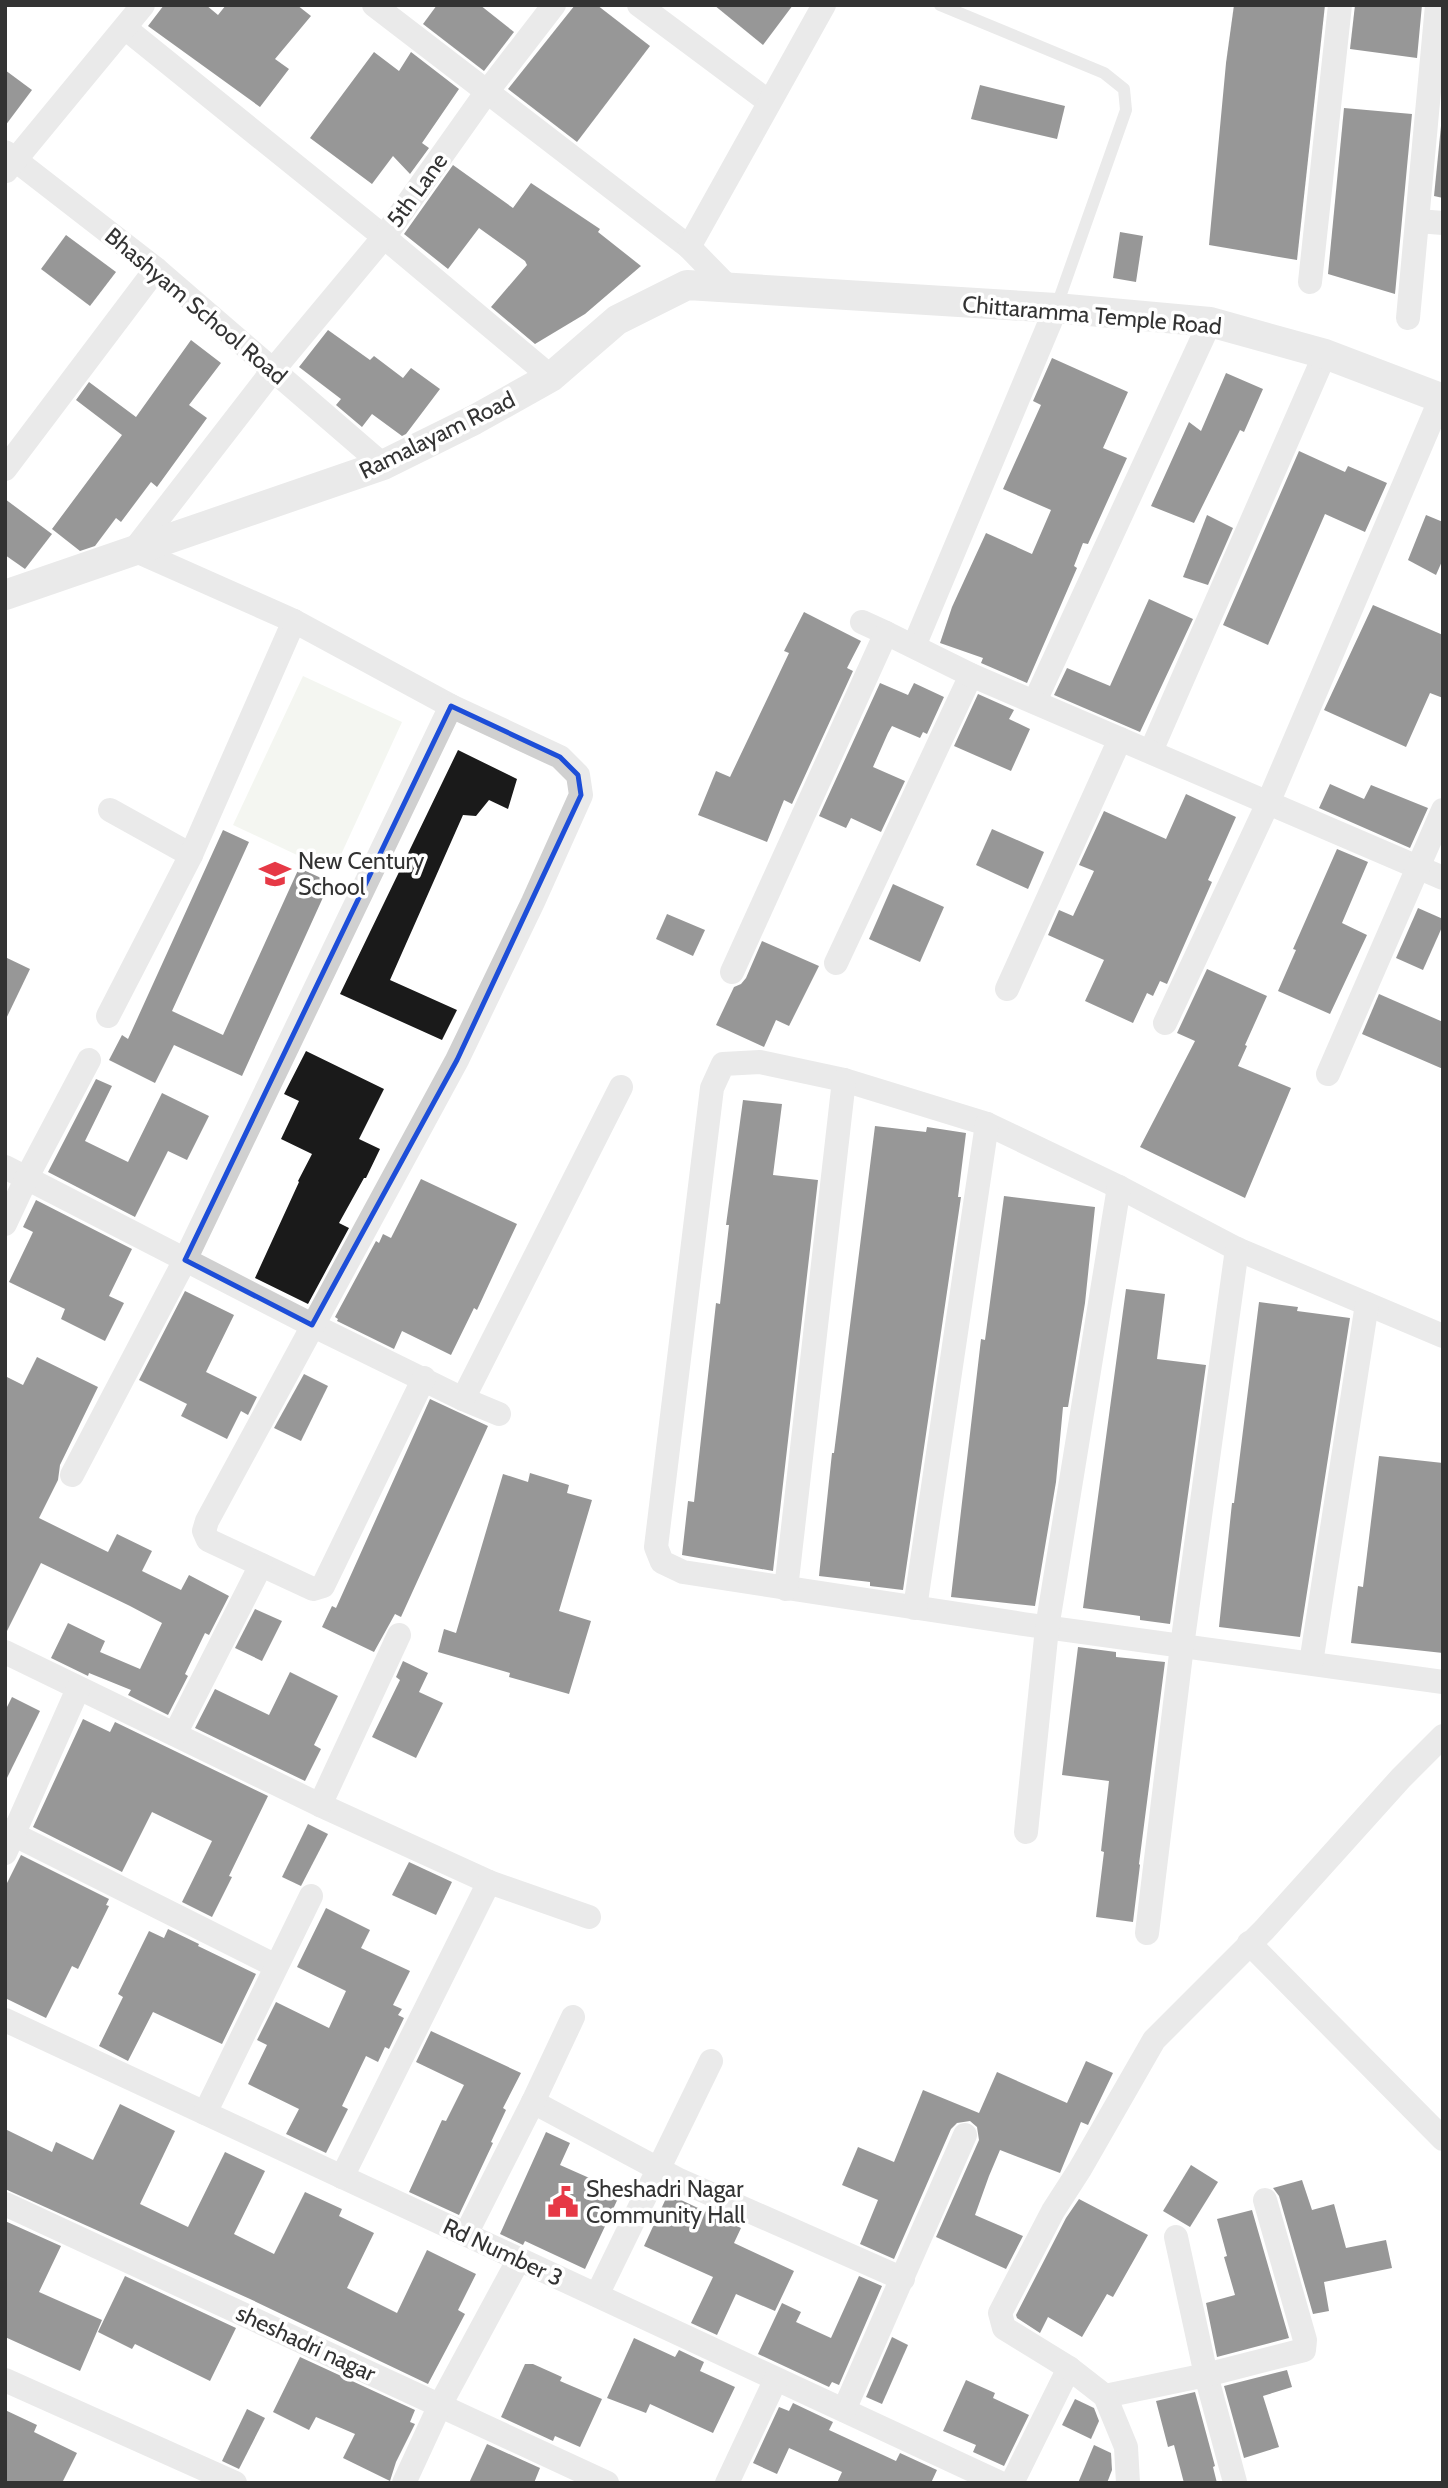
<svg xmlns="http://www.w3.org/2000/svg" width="1448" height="2488" font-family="Cabin,sans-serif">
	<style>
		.green { fill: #e6ecdf }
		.building { fill: #1a1a1a }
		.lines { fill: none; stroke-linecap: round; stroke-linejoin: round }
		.service { stroke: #d0d0d0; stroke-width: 12 }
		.minor { stroke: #d0d0d0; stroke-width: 24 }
		.tertiary { stroke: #d0d0d0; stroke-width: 30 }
		.marked { fill: none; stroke: #1d4ed8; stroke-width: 5; stroke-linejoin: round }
		.labels { text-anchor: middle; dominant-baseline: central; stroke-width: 7; stroke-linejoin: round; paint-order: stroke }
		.street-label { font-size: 23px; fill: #333; stroke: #fff }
		.poi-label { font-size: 23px; fill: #333; stroke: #fff; text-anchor: start }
	</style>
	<rect width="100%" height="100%" fill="#fff"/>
	<path class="green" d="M303 676 402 722 333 872 233 825Z"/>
	<g class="building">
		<path d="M164 5H206L218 15 226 5H297L311 16 275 59 289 69 260 107 148 26Z"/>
		<path d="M437 5H480L514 32 484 71 423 24Z"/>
		<path d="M575 5H597L650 46 577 142 508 89Z"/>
		<path d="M714 5H793L763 45Z"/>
		<path d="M1234 5H1325L1297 260 1209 245 1226 63Z"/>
		<path d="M1355 5H1422L1417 58 1350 49Z"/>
		<path d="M374 52 399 71 411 52 459 89 422 143 429 148 410 174 393 156 372 184 310 138Z"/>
		<path d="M5 70 32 90 5 126Z"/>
		<path d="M980 85 1065 106 1057 139 971 119Z"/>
		<path d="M1344 108 1412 114 1395 294 1328 274Z"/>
		<path d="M1442 116H1443V198L1434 196Z"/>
		<path d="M453 165 513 208 531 183 600 229 598 232 641 266 585 314 535 344 491 307 527 265 525 261 479 228 448 269 404 234Z"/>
		<path d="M1120 232 1143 236 1136 282 1113 278Z"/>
		<path d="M66 235 116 272 90 306 41 269Z"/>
		<path d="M328 330 370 360 374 356 403 378 411 368 440 389 406 434 402 436 372 414 362 427 336 405 341 399 299 367Z"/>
		<path d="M191 340 221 363 189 405 207 418 157 487 151 482 121 522 116 518 95 546 80 551 52 529 122 435 76 400 89 382 136 417Z"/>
		<path d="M1052 358 1128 392 1103 448 1127 458 1088 544 1083 543 1074 566 1077 568 1027 683 981 663 983 658 940 643 952 607 986 533 1032 554 1051 510 1003 489 1041 405 1033 401Z"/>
		<path d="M1226 373 1263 389 1244 432 1240 430 1194 523 1151 506 1189 422 1201 431Z"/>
		<path d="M1299 451 1345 472 1348 466 1387 483 1365 532 1325 514 1268 645 1223 625Z"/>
		<path d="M5 499 52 534 25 569 5 555Z"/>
		<path d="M1207 515 1233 528 1208 585 1183 577Z"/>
		<path d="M1426 515 1443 522V559L1436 575 1408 560Z"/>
		<path d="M1149 599 1193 619 1140 732 1054 695 1067 668 1110 686Z"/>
		<path d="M1373 605 1443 635V698L1430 693 1406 747 1324 710Z"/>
		<path d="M804 612 861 641 847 668 853 671 792 804 784 800 767 842 698 815 716 771 730 777 789 653 784 651Z"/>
		<path d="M880 683 908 695 914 683 944 697 927 734 923 732 920 738 892 726 888 733 873 767 905 781 881 832 851 818 846 828 819 816Z"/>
		<path d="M978 694 1014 710 1009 719 1030 729 1011 771 954 746Z"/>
		<path d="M458 750 517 779 508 809 489 800 476 816 463 815 390 980 457 1010 442 1040 340 994Z"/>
		<path d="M1330 784 1364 799 1371 785 1428 808 1410 848 1319 808Z"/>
		<path d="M1186 794 1236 817 1208 880 1212 882 1167 984 1160 981 1153 996 1147 993 1133 1023 1085 1001 1104 960 1048 935 1059 910 1073 916 1094 871 1079 865 1104 811 1166 839Z"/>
		<path d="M992 829 1044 852 1028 889 976 865Z"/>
		<path d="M223 830 249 842 172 1011 223 1035 299 868 330 882 242 1076 174 1045 155 1083 109 1060 122 1035 128 1039Z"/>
		<path d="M1337 849 1368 862 1342 923 1367 935 1330 1014 1278 991 1296 950 1293 949Z"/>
		<path d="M893 884 944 907 920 962 869 939Z"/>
		<path d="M1418 908 1443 919V925L1423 970 1396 958Z"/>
		<path d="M667 914 705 930 693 956 656 939Z"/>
		<path d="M762 941 819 966 789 1026 776 1020 764 1047 716 1025 734 987 741 984 746 978Z"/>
		<path d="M5 957 30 969 5 1021Z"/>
		<path d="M1207 969 1267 996 1245 1045 1247 1046 1238 1066 1291 1088 1245 1198 1140 1147 1195 1041 1177 1033Z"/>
		<path d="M1379 994 1443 1022V1069L1362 1034Z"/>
		<path d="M306 1051 384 1089 359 1139 380 1149 366 1178H364L339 1223 349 1228 308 1304 255 1278 299 1182 298 1181 312 1154 281 1139 299 1101 284 1094Z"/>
		<path d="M96 1079 112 1086 85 1141 128 1162 162 1093 209 1116 187 1160 168 1151 135 1217 48 1172Z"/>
		<path d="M743 1100 782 1104 773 1175 818 1180 773 1571 682 1555 688 1501 694 1502 716 1303 720 1304 729 1225H726Z"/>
		<path d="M875 1126 926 1132 927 1127 966 1133 958 1197H961L903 1590 870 1586V1582L819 1576 832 1453H834Z"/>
		<path d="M421 1179 517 1224 477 1310 474 1308 451 1355 402 1331 394 1349 337 1321 338 1319 335 1317 376 1241 379 1243 383 1234 391 1238Z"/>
		<path d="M1004 1196 1095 1207 1085 1303 1068 1407H1063L1056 1482 1035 1606 951 1597 981 1339 985 1340Z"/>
		<path d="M36 1200 132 1249 109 1296 124 1303 105 1341 61 1319 65 1309 9 1282 33 1232 23 1227Z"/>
		<path d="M1126 1289 1165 1294 1157 1359 1206 1365 1170 1624 1140 1620V1616L1083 1608Z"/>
		<path d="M185 1291 234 1315 206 1372 257 1397 248 1415 241 1411 227 1439 181 1416 187 1404 139 1380Z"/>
		<path d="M1259 1302 1298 1307 1297 1311 1350 1318 1300 1637 1219 1627 1232 1503H1234Z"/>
		<path d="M37 1357 98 1387 60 1465 58 1480 39 1518 108 1552 117 1534 152 1551 142 1571 181 1590 189 1575 229 1596 209 1635 205 1633 185 1674 188 1676 168 1715 128 1695 131 1690 89 1673 88 1676 51 1658 68 1623 105 1641 100 1652 140 1669 162 1623 130 1606 41 1563 5 1635V1376L23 1385Z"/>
		<path d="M304 1374 328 1386 301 1441 274 1428Z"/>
		<path d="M430 1399 488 1426 401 1617 395 1614 374 1652 322 1627 332 1606 336 1608Z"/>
		<path d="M1379 1456 1443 1463V1653L1351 1643 1358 1586 1363 1587Z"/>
		<path d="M530 1473 569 1485 567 1493 592 1500 559 1611 591 1621 569 1694 509 1677 510 1673 438 1652 444 1629 456 1633 503 1474 528 1482Z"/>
		<path d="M255 1609 282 1621 262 1661 235 1648Z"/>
		<path d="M1078 1647 1116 1652V1657L1165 1662 1139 1864 1140 1865 1133 1922 1096 1917 1104 1852 1101 1851 1109 1781 1062 1775Z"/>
		<path d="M403 1661 428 1673 419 1692 443 1703 416 1758 372 1737 400 1680 396 1677Z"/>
		<path d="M290 1672 338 1696 314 1745 321 1749 305 1781 195 1728 215 1689 269 1715Z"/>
		<path d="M12 1697 40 1711 5 1782V1711Z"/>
		<path d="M83 1719 110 1732 115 1722 268 1796 229 1876 232 1877 212 1917 182 1902 212 1841 152 1812 122 1872 33 1827Z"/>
		<path d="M308 1824 328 1834 301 1886 282 1877Z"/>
		<path d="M21 1855 109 1899 106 1905 109 1906 78 1969 72 1966 46 2018 5 1998V1887Z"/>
		<path d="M409 1862 452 1882 436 1915 392 1895Z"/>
		<path d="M326 1908 370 1930 361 1948 410 1971 393 2005 402 2009 398 2015 404 2018 389 2049 385 2047 378 2062 366 2056 342 2106 348 2109 326 2153 286 2134 299 2109 248 2084 267 2045 257 2040 276 2002 329 2028 346 1991 297 1967Z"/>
		<path d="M168 1929 199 1944 198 1946 256 1974 222 2044 153 2012 128 2061 99 2046 123 1997 118 1994 149 1931 164 1938Z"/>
		<path d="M431 2031 521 2073 503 2108 506 2110 491 2142 493 2143 459 2215 409 2192 442 2120 446 2121 464 2085 416 2062Z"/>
		<path d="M1086 2061 1113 2073 1088 2125 1081 2122 1060 2173 1000 2150 989 2176 975 2215 1023 2236 1006 2269 936 2237 979 2140 977 2127 970 2121 957 2123 951 2129 894 2259 860 2244 878 2200 842 2185 858 2147 894 2162 923 2090 979 2113 997 2072 1067 2103Z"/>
		<path d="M120 2104 175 2131 140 2204 188 2227 225 2152 265 2171 234 2234 274 2254 305 2192 342 2209 339 2216 374 2233 347 2288 397 2313 427 2250 476 2274 458 2310 465 2314 428 2384 250 2299 5 2189V2129L52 2152 56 2142 93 2160Z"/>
		<path d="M546 2132 570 2143 560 2165 621 2192 585 2269 525 2241 523 2245 500 2234Z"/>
		<path d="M1191 2165 1218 2182 1190 2227 1163 2211Z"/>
		<path d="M1302 2180 1312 2210 1334 2204 1346 2248 1386 2240 1392 2268 1324 2282 1329 2311 1313 2314 1279 2196 1273 2188Z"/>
		<path d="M668 2194 741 2228 734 2243 794 2271 775 2311 736 2294 717 2335 691 2323 713 2277 644 2246Z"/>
		<path d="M1079 2199 1148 2235 1113 2297 1107 2294 1082 2337 1048 2317 1040 2333 1017 2318 1016 2315 1066 2218Z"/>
		<path d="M1252 2210 1289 2338 1217 2357 1206 2303 1235 2295 1224 2257 1227 2256 1217 2219Z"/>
		<path d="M5 2221 61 2246 39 2292 102 2320 80 2371 5 2337Z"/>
		<path d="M125 2276 236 2328 210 2381 135 2344 132 2349 98 2332Z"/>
		<path d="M859 2276 882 2286 839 2385 832 2382 829 2387 758 2354 782 2303 801 2312 796 2322 831 2338Z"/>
		<path d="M892 2337 908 2345 882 2404 866 2397Z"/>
		<path d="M634 2338 675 2357 679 2350 704 2362 700 2371 735 2387 713 2433 650 2404 646 2413 607 2398Z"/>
		<path d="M300 2357 415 2410 410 2422 415 2424 396 2462 390 2481 343 2458 355 2434 316 2417 309 2430 273 2412Z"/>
		<path d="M525 2364H533L562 2377 560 2381 602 2399 580 2447 555 2436 553 2441 501 2417Z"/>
		<path d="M1287 2370 1292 2387 1263 2396 1279 2447 1244 2458 1224 2386Z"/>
		<path d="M966 2380 995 2393 993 2398 1029 2415 1004 2466 973 2452 976 2445 943 2431Z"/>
		<path d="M1195 2392 1215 2466 1213 2467 1217 2483H1184L1174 2445 1168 2447 1156 2401Z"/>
		<path d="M1075 2399 1094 2408 1099 2421 1091 2439 1062 2425Z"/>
		<path d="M793 2403 833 2422 829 2430 896 2461 900 2453 937 2470 931 2483H837L842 2472 789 2448 777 2474 753 2463 779 2407 789 2411Z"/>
		<path d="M247 2409 265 2418 239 2469 222 2461Z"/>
		<path d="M5 2410 37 2425 34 2432 77 2453 62 2483H5Z"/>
		<path d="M487 2444 540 2468 534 2483H469Z"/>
		<path d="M1094 2445 1111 2453 1112 2470 1107 2483H1078Z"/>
	</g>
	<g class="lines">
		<path class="service" d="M940 5 1104 73 1124 89 1126 110 1056 308"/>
		<g class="minor">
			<path d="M374 5 689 247 729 288"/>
			<path d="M639 5 769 102"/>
			<path d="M125 28 384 237 551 377"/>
			<path d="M5 152 156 269 383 465"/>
			<path d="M6 171 143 5"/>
			<path d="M1418 221 1443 223"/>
			<path d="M689 247 824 5"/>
			<path d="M1310 282 1340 5"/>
			<path d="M1408 318 1437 5"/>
			<path d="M5 469 156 269"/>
			<path d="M862 622 886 633"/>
			<path d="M914 646 1056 308"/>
			<path d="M1035 701 1210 322"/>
			<path d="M1151 751 1325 354"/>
			<path d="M110 810 191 855"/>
			<path d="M836 963 971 675"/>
			<path d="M732 972 886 633 971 675 1443 878"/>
			<path d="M1007 989 1120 739"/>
			<path d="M108 1016 191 855 294 621"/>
			<path d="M1165 1023 1268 803 1441 398"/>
			<path d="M1328 1074 1443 810"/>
			<path d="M5 1167 312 1325 463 1399 499 1414"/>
			<path d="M5 1224 27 1177 89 1060"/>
			<path d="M1443 1336 1237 1249 1119 1187 987 1124 844 1080 760 1062 723 1064 712 1088 656 1547 662 1562 683 1572 1023 1624 1443 1682"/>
			<path d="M424 1378 323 1586 313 1589 208 1540 204 1531 207 1521 457 1060 533 902 581 795 578 775 560 757 451 706 294 621 134 550 274 369 384 237 486 93 554 5"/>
			<path d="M463 1399 621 1087"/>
			<path d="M72 1475 185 1260 451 706"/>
			<path d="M786 1589 844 1080"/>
			<path d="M915 1608 987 1124"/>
			<path d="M5 1652 320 1805 489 1882 589 1917"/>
			<path d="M1311 1663 1367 1304"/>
			<path d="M175 1734 261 1565"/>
			<path d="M320 1805 399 1635"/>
			<path d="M5 1830 276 1966"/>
			<path d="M1026 1832 1047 1628 1119 1187"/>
			<path d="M5 1853 78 1689"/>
			<path d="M1147 1933 1182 1646 1237 1249"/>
			<path d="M1249 1943 1443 2139"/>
			<path d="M5 2020 1000 2483"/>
			<path d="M533 2102 679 2180 903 2279"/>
			<path d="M205 2113 311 1896"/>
			<path d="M342 2177 489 1882"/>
			<path d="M5 2204 607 2483"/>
			<path d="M466 2234 533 2102 573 2017"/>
			<path d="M1176 2237 1206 2375 1235 2482"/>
			<path d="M597 2295 711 2061"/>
			<path d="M5 2380 235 2483"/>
			<path d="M1105 2396 1206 2375 1304 2350 1305 2340 1265 2200"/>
			<path d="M844 2410 965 2135"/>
			<path d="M404 2483 440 2405 519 2259"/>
			<path d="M727 2483 776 2379"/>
			<path d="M1012 2483 1069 2368"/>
			<path d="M1128 2483 1126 2447 1105 2396 1069 2368 1004 2328 1000 2313 1053 2211 1080 2169 1154 2040 1264 1930 1401 1778 1443 1736"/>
		</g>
		<path class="tertiary" d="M5 595 383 465 474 420 551 377 617 320 687 285 1056 308 1210 322 1325 354 1443 399"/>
	</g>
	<path d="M0 0H1448V2488H0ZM451 706 560 757 578 775 581 795 457 1060 312 1325 185 1260Z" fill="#fff" fill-opacity=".55" fill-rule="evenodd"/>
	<path class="marked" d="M451 706 560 757 578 775 581 795 457 1060 312 1325 185 1260Z"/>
	<defs>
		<symbol id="school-bare" viewBox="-9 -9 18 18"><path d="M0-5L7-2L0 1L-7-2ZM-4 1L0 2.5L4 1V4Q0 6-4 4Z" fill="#e63946" stroke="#fff" stroke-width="2.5" paint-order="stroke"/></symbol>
		<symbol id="civic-bare" viewBox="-9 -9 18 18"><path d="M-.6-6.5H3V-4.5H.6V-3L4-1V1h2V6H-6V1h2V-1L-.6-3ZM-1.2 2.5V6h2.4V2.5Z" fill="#e63946" stroke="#fff" stroke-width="2.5" paint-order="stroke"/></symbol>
	</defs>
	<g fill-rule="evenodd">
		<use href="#school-bare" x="253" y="852" width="44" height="44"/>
		<use href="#civic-bare" x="541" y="2180" width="44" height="44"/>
	</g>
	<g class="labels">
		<g class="street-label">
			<text transform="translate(417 190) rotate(-54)">5th Lane</text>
			<text transform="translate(196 306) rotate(40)">Bhashyam School Road</text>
			<text transform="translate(1092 315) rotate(5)">Chittaramma Temple Road</text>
			<text transform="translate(437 435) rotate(-26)">Ramalayam Road</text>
			<text transform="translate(503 2252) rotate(25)">Rd Number 3</text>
			<text transform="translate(306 2343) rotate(25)">sheshadri nagar</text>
		</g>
		<g class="poi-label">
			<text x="298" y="861">New Century<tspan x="298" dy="26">School</tspan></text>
			<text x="586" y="2189">Sheshadri Nagar<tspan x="586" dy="26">Community Hall</tspan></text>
		</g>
	</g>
	<rect width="1448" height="2488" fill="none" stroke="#333333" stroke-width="14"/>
</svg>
